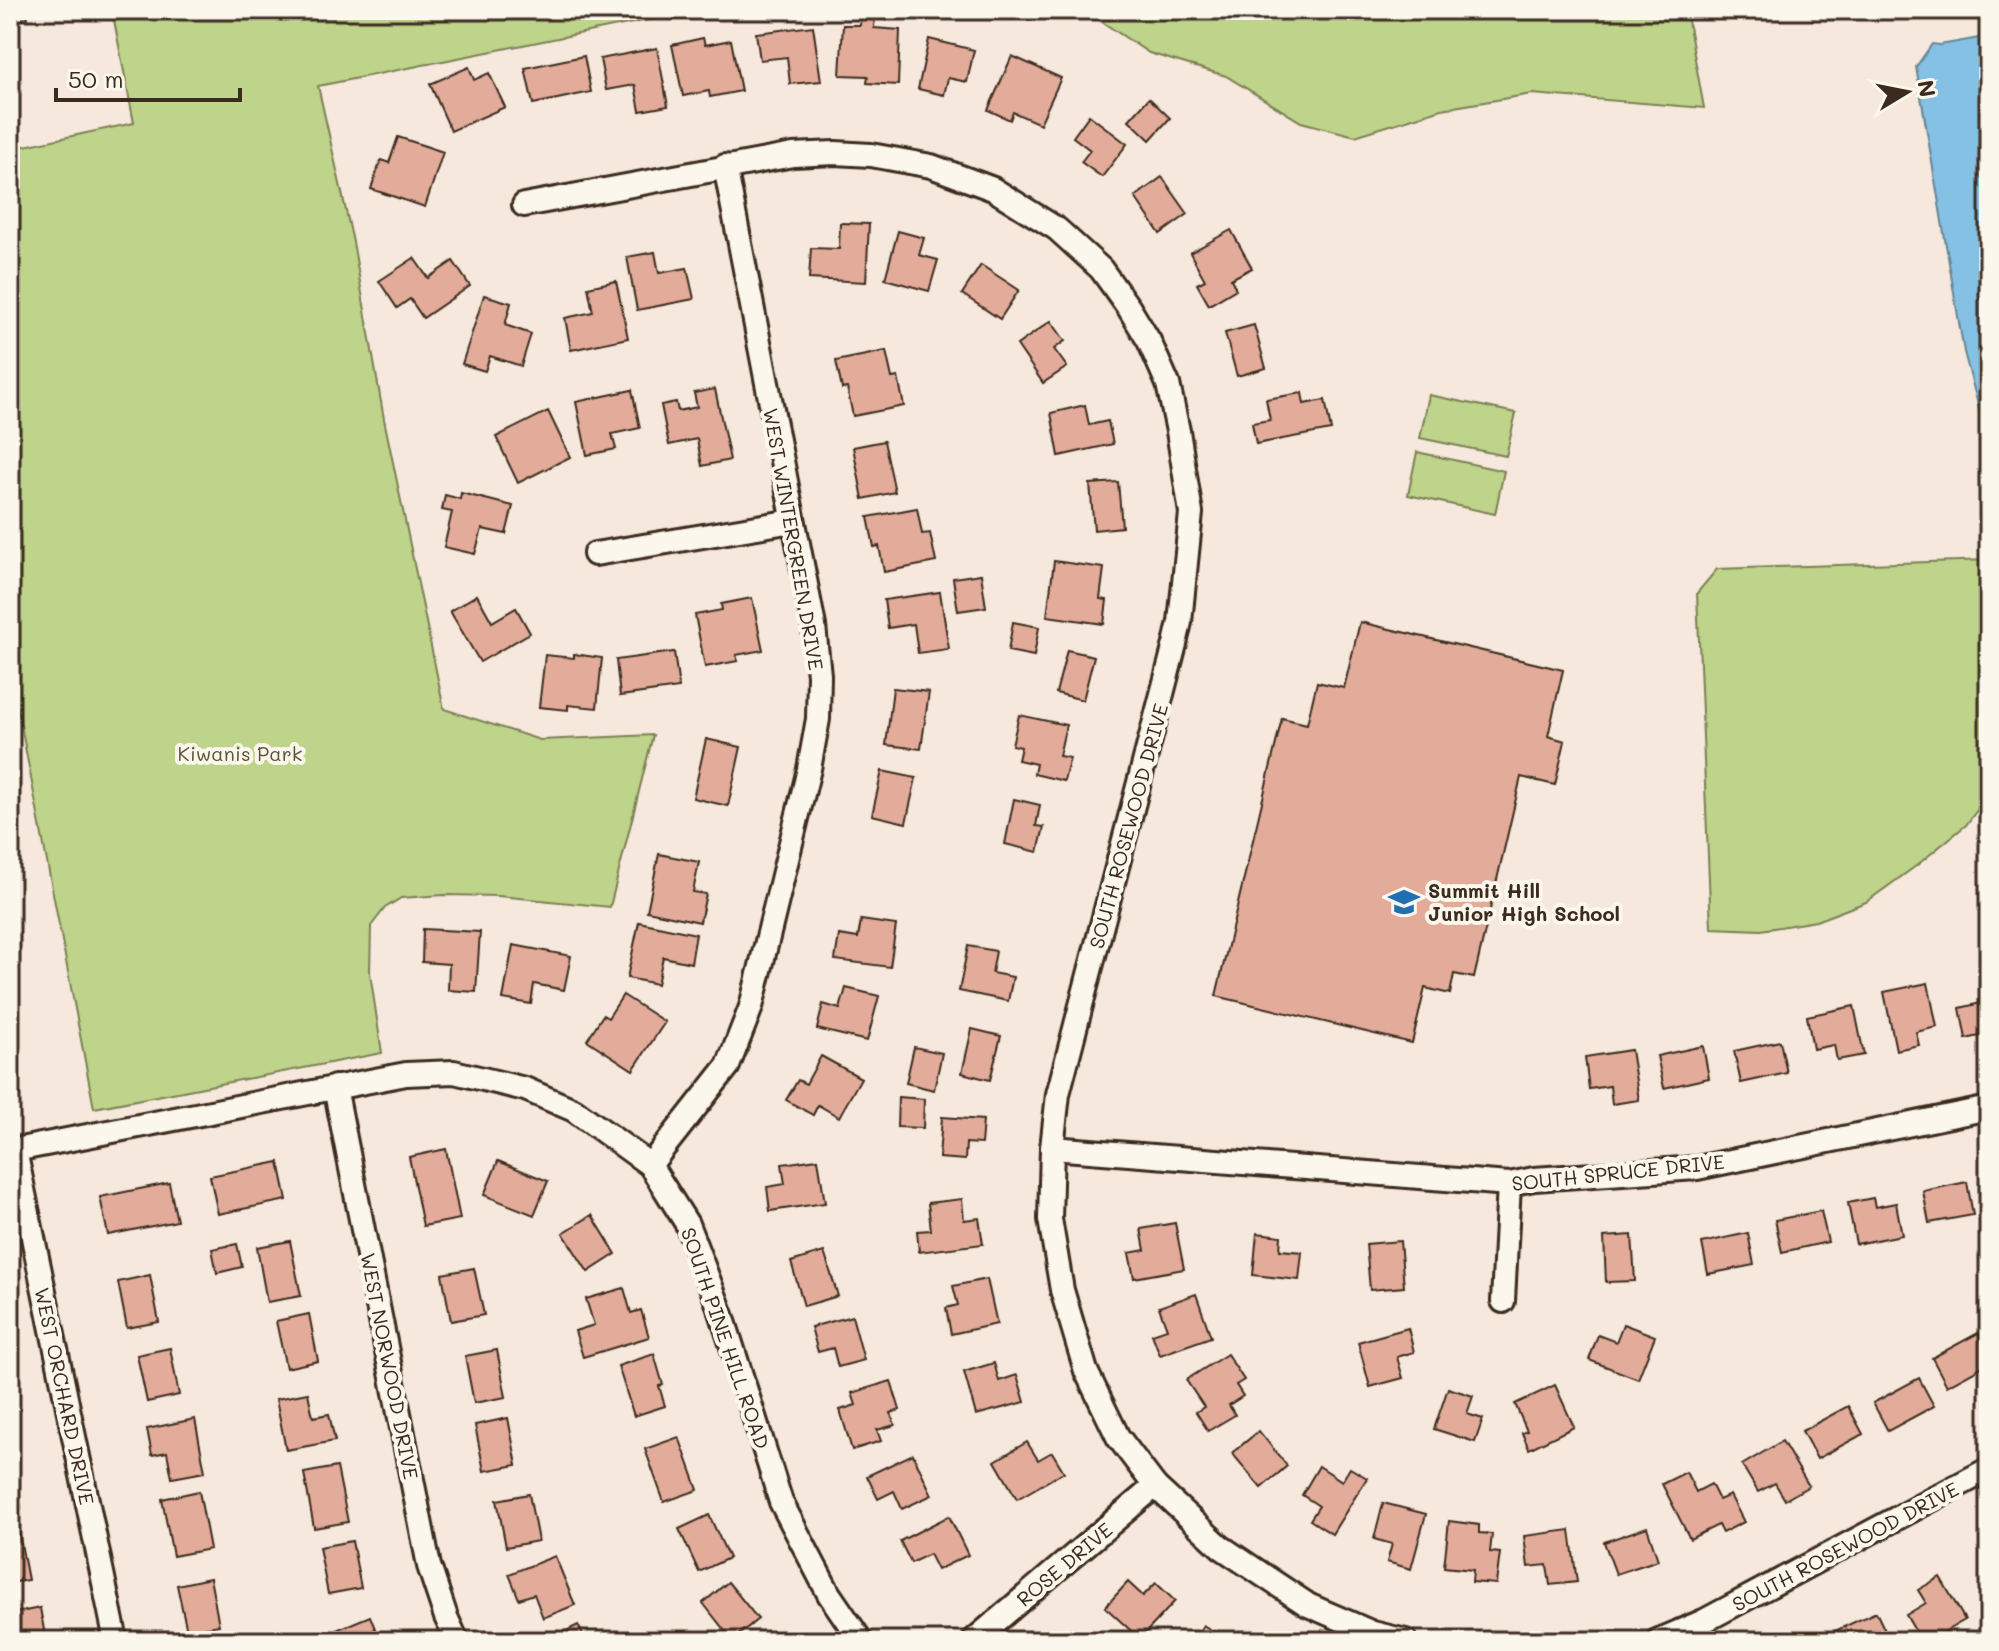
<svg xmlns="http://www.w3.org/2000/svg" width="1999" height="1651" font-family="Mali,sans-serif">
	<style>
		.green { fill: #bdd48a; stroke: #7c7f54; stroke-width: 2 }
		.water { fill: #84c1e4; stroke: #678595; stroke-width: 2 }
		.building { fill: #e3ac9a; stroke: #3b2a1e; stroke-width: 2 }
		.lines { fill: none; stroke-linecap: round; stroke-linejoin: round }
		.minor-casing { stroke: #3b2a1e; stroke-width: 28 }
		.minor { stroke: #fbf7ec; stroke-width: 22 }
		.labels { text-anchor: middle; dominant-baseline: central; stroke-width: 8; stroke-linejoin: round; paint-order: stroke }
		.street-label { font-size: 20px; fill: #3b2a1e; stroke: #fbf7ec }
		.park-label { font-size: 20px; fill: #5c5439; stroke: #fbf7ec }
		.poi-label { font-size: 20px; font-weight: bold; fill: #3b2a1e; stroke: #fbf7ec; text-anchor: start }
	</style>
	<rect width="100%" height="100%" fill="#f6e8dc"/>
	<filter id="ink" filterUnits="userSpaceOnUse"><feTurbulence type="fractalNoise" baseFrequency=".0125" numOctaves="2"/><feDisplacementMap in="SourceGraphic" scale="16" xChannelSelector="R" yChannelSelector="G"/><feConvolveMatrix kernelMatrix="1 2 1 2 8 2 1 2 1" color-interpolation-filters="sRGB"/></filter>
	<g filter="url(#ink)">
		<g class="green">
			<path d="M112 10H698L318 86 353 242 384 419 444 709 540 740 653 735 610 907 498 896 444 895 401 898 385 908 371 926 370 973 382 1053 94 1108 10 668V149L134 123Z"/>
			<path d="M1084 10H1686L1704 108 1532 94 1442 109 1355 136 1301 122 1226 76 1149 53Z"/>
			<path d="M1429 395 1516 413 1506 456 1420 438Z"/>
			<path d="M1417 452 1504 471 1495 514 1408 495Z"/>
			<path d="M1989 560V794L1966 825 1916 866 1866 902 1816 921 1761 930 1711 928 1697 593 1717 569Z"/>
		</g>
		<path class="water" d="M1979 38H1989V434L1985 431 1964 352 1916 67 1932 44 1940 45Z"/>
		<g class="building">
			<path d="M10 10H26L28 18 10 22Z"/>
			<path d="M861 10H875L874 28 900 30 898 85 867 83 868 76 840 75 843 25H860Z"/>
			<path d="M813 26 821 81 790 84 787 57 760 60 756 33Z"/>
			<path d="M703 38 705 45 731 40 741 91 710 97 709 91 683 96 672 45Z"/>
			<path d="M929 39 974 50 967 82 948 78 944 95 918 89Z"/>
			<path d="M657 48 668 106 640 111 635 85 606 90 600 59Z"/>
			<path d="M584 56 591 92 533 104 525 68Z"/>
			<path d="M1012 56 1061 78 1040 124 1013 112 1010 120 988 110Z"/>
			<path d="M469 67 474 80 489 73 505 107 451 131 430 84Z"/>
			<path d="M1149 98 1170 118 1150 140 1129 120Z"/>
			<path d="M1089 115 1127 144 1102 177 1081 162 1090 150 1073 137Z"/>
			<path d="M398 137 443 152 425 207 371 189 381 160 389 163Z"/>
			<path d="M1162 177 1188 214 1160 234 1135 197Z"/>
			<path d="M840 223 869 224 866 282 809 279 811 248 839 249Z"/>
			<path d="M1231 230 1252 268 1231 279 1236 289 1209 305 1197 284 1205 280 1190 253Z"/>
			<path d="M898 231 924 238 919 255 938 260 929 291 885 279Z"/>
			<path d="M655 252 659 273 687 268 694 299 637 310 627 257Z"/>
			<path d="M414 258 428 278 453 261 470 286 423 318 410 299 397 308 379 281Z"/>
			<path d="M981 265 1019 290 1000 319 962 294Z"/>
			<path d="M616 281 628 338 571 350 565 318 593 312 588 287Z"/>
			<path d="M484 295 511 303 505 325 531 334 521 366 490 356 485 371 462 364Z"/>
			<path d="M1051 321 1065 341 1054 349 1067 367 1043 383 1017 345Z"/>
			<path d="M1254 325 1266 368 1237 376 1225 333Z"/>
			<path d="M886 351 892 378 898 377 904 406 853 416 847 388 842 389 836 361Z"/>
			<path d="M715 389 730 460 702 466 697 439 669 445 661 405 676 402 678 411 697 407 694 393Z"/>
			<path d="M632 390 640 428 612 434 616 449 587 455 576 402Z"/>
			<path d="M1302 393 1304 404 1325 400 1331 430 1256 444 1252 423 1270 420 1266 399Z"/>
			<path d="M1085 405 1089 425 1108 421 1113 444 1059 456 1051 413Z"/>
			<path d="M548 411 570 457 518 483 496 437Z"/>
			<path d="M884 441 895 492 863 499 853 447Z"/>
			<path d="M1118 482 1122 527 1094 530 1090 484Z"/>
			<path d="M461 493 513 506 506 534 482 529 475 554 444 547 452 512 442 510 445 495 460 499Z"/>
			<path d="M917 508 922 534 930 533 936 562 884 572 879 546 874 547 868 517Z"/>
			<path d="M1054 561 1104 568 1100 599 1107 600 1104 624 1047 616Z"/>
			<path d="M981 574 986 607 958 611 953 578Z"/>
			<path d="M940 592 949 649 918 653 914 624 888 628 884 600Z"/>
			<path d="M477 595 492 622 516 608 530 633 480 662 450 611Z"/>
			<path d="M752 598 763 650 736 655 738 661 705 667 695 615 722 610 721 604Z"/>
			<path d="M1013 622 1039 627 1034 656 1008 651Z"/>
			<path d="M1360 622 1563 670 1548 736 1565 741 1555 785 1521 777 1474 978 1454 974 1450 994 1425 988 1412 1043 1216 996 1282 718 1307 724 1317 682 1344 688Z"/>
			<path d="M1067 650 1094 656 1083 700 1056 693Z"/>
			<path d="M674 652 679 688 620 696 616 660Z"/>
			<path d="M574 654 602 658 597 708 568 705V710L539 707 545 655 574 658Z"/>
			<path d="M893 688 929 692 921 749 886 745Z"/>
			<path d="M1019 715 1066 725 1059 756 1070 758 1064 781 1034 774 1036 764 1018 760 1021 747 1012 745Z"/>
			<path d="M706 739 741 747 728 806 693 798Z"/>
			<path d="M882 771 916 778 906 823 872 815Z"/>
			<path d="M1014 799 1040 805 1036 826 1044 827 1038 852 1005 844Z"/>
			<path d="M659 854 699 862 693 892 706 894 700 922 647 911Z"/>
			<path d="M861 920 896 925 890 967 835 960 839 935 858 938Z"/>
			<path d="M639 922 696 934 691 963 663 957 657 984 627 978Z"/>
			<path d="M423 929 480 932 476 992 448 990 449 964 422 962Z"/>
			<path d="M513 945 571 956 564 990 534 984 531 1004 503 999Z"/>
			<path d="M968 946 996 951 992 973 1013 977 1008 1001 959 991Z"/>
			<path d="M1928 983 1937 1027 1916 1032 1919 1045 1896 1050 1884 992Z"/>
			<path d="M846 988 879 996 867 1041 817 1029 823 1004 840 1009Z"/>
			<path d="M623 995 665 1022 633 1070 587 1040 603 1015 608 1018Z"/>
			<path d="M1989 1001V1034L1966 1039 1960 1008Z"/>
			<path d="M1854 1006 1864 1055 1837 1060 1834 1045 1813 1049 1807 1016Z"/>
			<path d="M972 1029 1001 1036 990 1080 962 1073Z"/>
			<path d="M1780 1041 1787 1073 1741 1083 1734 1051Z"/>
			<path d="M1703 1046 1709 1078 1664 1088 1657 1056Z"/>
			<path d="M914 1047 942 1053 934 1090 906 1083Z"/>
			<path d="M1631 1050 1639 1100 1612 1104 1610 1086 1589 1089 1585 1057Z"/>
			<path d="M821 1056 861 1078 839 1117 818 1105 813 1115 786 1100 798 1080 806 1084Z"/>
			<path d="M898 1097 924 1099 923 1128 897 1127Z"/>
			<path d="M942 1117 983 1120 981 1144 966 1143 965 1160 939 1158Z"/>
			<path d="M446 1149 460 1219 423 1226 409 1157Z"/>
			<path d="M818 1159 825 1203 770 1211 767 1187 785 1184 782 1164Z"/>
			<path d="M498 1161 548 1181 534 1215 484 1195Z"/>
			<path d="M279 1162 287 1200 218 1214 210 1176Z"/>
			<path d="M1967 1182 1973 1215 1929 1223 1923 1191Z"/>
			<path d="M169 1183 177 1221 108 1235 100 1197Z"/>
			<path d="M1873 1198 1875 1207 1896 1203 1902 1235 1856 1244 1848 1203Z"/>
			<path d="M962 1199 964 1220 979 1218 983 1244 919 1252 917 1231 931 1230 928 1203Z"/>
			<path d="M1821 1211 1828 1242 1782 1252 1775 1220Z"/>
			<path d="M592 1215 616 1254 588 1272 563 1233Z"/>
			<path d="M1175 1223 1184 1269 1134 1278 1129 1253 1145 1250 1141 1229Z"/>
			<path d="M1257 1233 1281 1236 1280 1250 1302 1252 1299 1280 1253 1275Z"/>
			<path d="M1748 1233 1754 1265 1708 1274 1702 1243Z"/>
			<path d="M1632 1235 1635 1281 1606 1282 1604 1237Z"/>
			<path d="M290 1241 301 1296 267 1302 257 1247Z"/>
			<path d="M1400 1241 1404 1287 1370 1290 1366 1244Z"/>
			<path d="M237 1244 242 1267 217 1273 212 1249Z"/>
			<path d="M824 1252 838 1296 804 1306 791 1262Z"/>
			<path d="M474 1268 484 1315 451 1321 442 1274Z"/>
			<path d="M150 1275 159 1322 127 1328 118 1282Z"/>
			<path d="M987 1279 997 1324 951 1334 946 1308 958 1305 953 1286Z"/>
			<path d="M624 1288 631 1313 641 1310 649 1337 583 1357 575 1331 594 1325 586 1299Z"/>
			<path d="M1196 1294 1211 1337 1160 1355 1152 1334 1167 1329 1159 1307Z"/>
			<path d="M309 1314 318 1361 286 1368 276 1321Z"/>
			<path d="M852 1316 864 1360 838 1367 833 1348 818 1352 811 1327Z"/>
			<path d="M1623 1324 1655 1336 1638 1379 1589 1360 1598 1335 1616 1342Z"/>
			<path d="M1408 1328 1414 1352 1397 1357 1403 1378 1370 1387 1358 1342Z"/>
			<path d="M1978 1333 1989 1353V1363L1947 1386 1932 1358Z"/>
			<path d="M170 1348 179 1395 147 1402 137 1355Z"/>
			<path d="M497 1350 506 1397 474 1403 465 1356Z"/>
			<path d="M654 1354 663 1385 659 1386 665 1406 634 1416 618 1366Z"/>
			<path d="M1227 1354 1244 1380 1236 1385 1243 1396 1229 1405 1235 1415 1208 1431 1196 1412 1204 1407 1186 1380Z"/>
			<path d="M994 1363 999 1381 1017 1375 1025 1402 976 1415 964 1372Z"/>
			<path d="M1919 1378 1934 1406 1888 1431 1873 1403Z"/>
			<path d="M891 1381 900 1410 891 1413 895 1425 877 1430 881 1441 852 1450 840 1410 856 1405 852 1393Z"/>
			<path d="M1555 1385 1574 1427 1529 1449 1522 1433 1527 1431 1515 1404Z"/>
			<path d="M1448 1388 1473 1396 1467 1414 1483 1419 1475 1442 1434 1429Z"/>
			<path d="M308 1393 313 1417 329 1414 335 1441 286 1450 276 1399Z"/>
			<path d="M1848 1406 1863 1434 1817 1459 1802 1431Z"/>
			<path d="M508 1418 517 1465 484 1471 475 1425Z"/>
			<path d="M195 1419 205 1472 172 1478 167 1452 152 1455 147 1429Z"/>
			<path d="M1259 1431 1287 1466 1261 1488 1232 1453Z"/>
			<path d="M679 1437 698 1490 664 1502 645 1449Z"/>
			<path d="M1782 1441 1809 1486 1785 1500 1775 1483 1758 1492 1742 1465Z"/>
			<path d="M1027 1442 1038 1460 1052 1452 1064 1472 1017 1499 995 1461Z"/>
			<path d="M913 1454 932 1495 902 1509 894 1491 878 1499 867 1476Z"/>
			<path d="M10 1461H12L21 1508 10 1510Z"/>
			<path d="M1319 1466 1342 1481 1350 1468 1367 1478 1332 1534 1310 1520 1319 1506 1302 1495Z"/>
			<path d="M337 1467 348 1522 314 1528 304 1473Z"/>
			<path d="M1686 1472 1696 1492 1711 1484 1719 1500 1730 1495 1744 1522 1722 1533 1718 1525 1690 1539 1662 1484Z"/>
			<path d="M199 1491 210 1549 173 1556 162 1499Z"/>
			<path d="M529 1494 538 1541 506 1547 497 1500Z"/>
			<path d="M1383 1503 1426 1514 1411 1569 1387 1562 1392 1544 1374 1539Z"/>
			<path d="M709 1515 729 1558 699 1572 679 1529Z"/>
			<path d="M949 1516 968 1555 937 1570 929 1554 911 1563 900 1541Z"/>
			<path d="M1449 1521 1479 1525V1533L1492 1534 1490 1552 1500 1553 1496 1584 1472 1582 1473 1570 1444 1567Z"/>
			<path d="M1647 1527 1658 1560 1616 1574 1604 1542Z"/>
			<path d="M1570 1530 1577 1582 1550 1585 1547 1565 1528 1567 1524 1536Z"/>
			<path d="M19 1533 28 1580 10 1583V1535Z"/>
			<path d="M352 1541 361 1588 328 1594 319 1547Z"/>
			<path d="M555 1556 575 1605 543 1618 534 1594 519 1599 509 1574Z"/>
			<path d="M1940 1577 1965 1620 1928 1641H1921L1906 1615 1926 1603 1918 1590Z"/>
			<path d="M210 1578 219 1625 187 1631 177 1585Z"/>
			<path d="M728 1582 758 1619 732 1640 703 1603Z"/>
			<path d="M1128 1582 1143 1596 1156 1583 1175 1601 1140 1639 1105 1607Z"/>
			<path d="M40 1608 46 1641H13L10 1614Z"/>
			<path d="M1876 1612 1890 1641H1839L1835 1631Z"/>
			<path d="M370 1616 380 1641H340L336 1630Z"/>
			<path d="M578 1625 586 1641H546Z"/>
			<path d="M1203 1625 1229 1641H1193Z"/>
		</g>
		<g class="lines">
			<defs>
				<g id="minor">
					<path d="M524 205 793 155 835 153 871 155 931 166 993 189 1057 229 1101 269 1129 308 1149 341 1168 384 1178 431 1191 513 1180 622 1175 644 1058 1094 1052 1148 1050 1219 1062 1290 1086 1371 1118 1437 1155 1486 1221 1547 1308 1605 1373 1633 1406 1641"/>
					<path d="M595 554 793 521"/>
					<path d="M335 1087 429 1566 446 1617 457 1641"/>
					<path d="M1052 1148 1509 1184 1534 1179 1697 1168 1989 1108"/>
					<path d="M15 1150 116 1641"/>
					<path d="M10 1151 406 1074 454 1072 525 1089 574 1110 650 1165 687 1224 722 1315 781 1502 829 1594 861 1641"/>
					<path d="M650 1165 728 1066 751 1007 809 769 818 719 819 675 814 626 725 166"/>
					<path d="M1503 1301 1509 1184"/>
					<path d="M973 1641 1155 1486"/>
					<path d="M1657 1641 1704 1621 1989 1469"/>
				</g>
			</defs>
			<use href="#minor" class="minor-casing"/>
			<use href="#minor" class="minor"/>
		</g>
	</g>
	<defs>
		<symbol id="school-bare" viewBox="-9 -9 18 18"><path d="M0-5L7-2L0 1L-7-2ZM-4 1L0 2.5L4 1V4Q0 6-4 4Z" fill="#1f6fb2" stroke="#fbf7ec" stroke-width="2.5" paint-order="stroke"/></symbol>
	</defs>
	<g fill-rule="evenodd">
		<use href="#school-bare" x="1382" y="880" width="44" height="44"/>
	</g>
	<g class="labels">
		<g class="street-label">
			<text transform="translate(794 539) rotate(80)">WEST WINTERGREEN DRIVE</text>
			<text transform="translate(1128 826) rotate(-75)">SOUTH ROSEWOOD DRIVE</text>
			<text transform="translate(1618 1172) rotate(-6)">SOUTH SPRUCE DRIVE</text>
			<text transform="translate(726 1338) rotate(71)">SOUTH PINE HILL ROAD</text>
			<text transform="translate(390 1366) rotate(79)">WEST NORWOOD DRIVE</text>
			<text transform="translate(65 1396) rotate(78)">WEST ORCHARD DRIVE</text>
			<text transform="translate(1845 1546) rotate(-28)">SOUTH ROSEWOOD DRIVE</text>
			<text transform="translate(1064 1564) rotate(-40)">ROSE DRIVE</text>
		</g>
		<g class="park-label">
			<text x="240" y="753">Kiwanis Park</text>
		</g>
		<g class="poi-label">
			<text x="1428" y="890">Summit Hill<tspan x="1428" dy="23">Junior High School</tspan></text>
		</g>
	</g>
	<rect width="1999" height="1651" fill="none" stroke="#fbf7ec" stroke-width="40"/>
	<rect x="20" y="20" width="1959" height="1611" fill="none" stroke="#3b2a1e" stroke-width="3" filter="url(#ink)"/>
	<g transform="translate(1907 92) rotate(80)" stroke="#fbf7ec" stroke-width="6" paint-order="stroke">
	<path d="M0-6L14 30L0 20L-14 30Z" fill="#3b2a1e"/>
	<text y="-12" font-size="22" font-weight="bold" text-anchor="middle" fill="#3b2a1e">N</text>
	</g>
	<path d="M56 88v12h184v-12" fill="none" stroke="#3b2a1e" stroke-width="4"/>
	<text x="68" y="88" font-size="24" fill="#3b2a1e" stroke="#fbf7ec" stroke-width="6" paint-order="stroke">50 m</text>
</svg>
